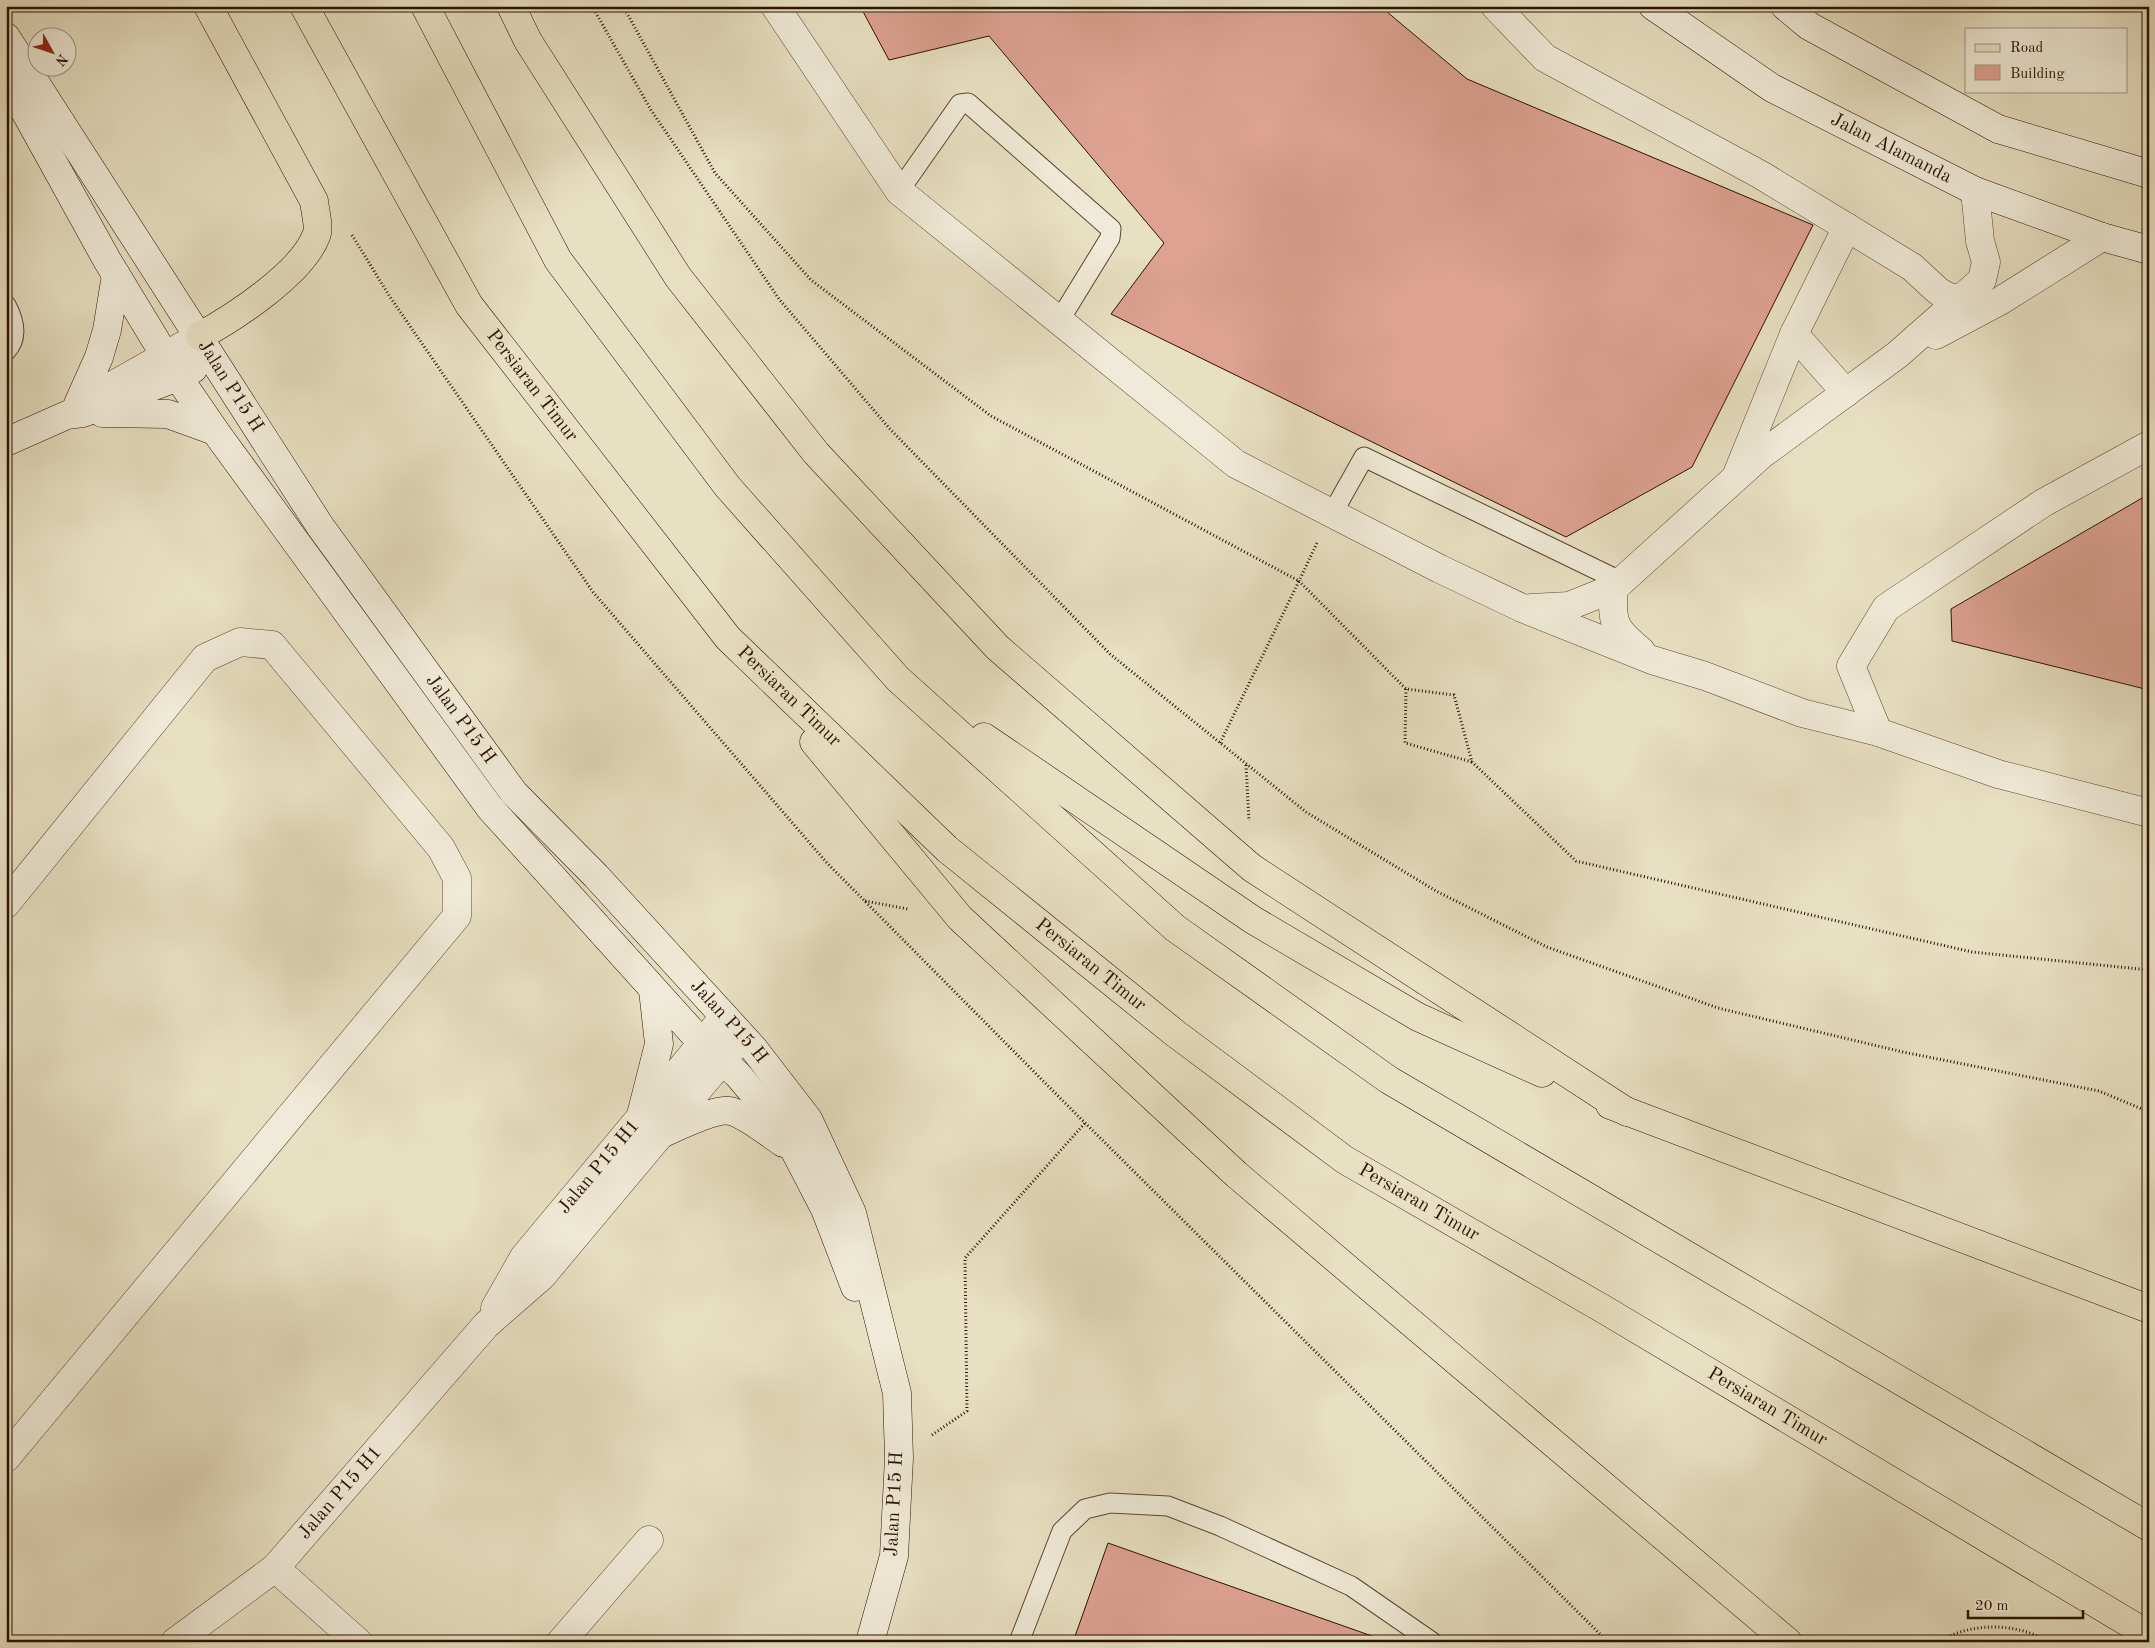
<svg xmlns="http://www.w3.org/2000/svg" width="2155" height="1648" font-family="'Old Standard TT',serif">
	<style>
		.building { fill: #dda292; stroke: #2b1100 }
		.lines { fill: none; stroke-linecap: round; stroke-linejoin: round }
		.lane-casing { stroke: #5a4531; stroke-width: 21 }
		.street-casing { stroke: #5a4531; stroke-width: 29 }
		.secondary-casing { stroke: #2b1100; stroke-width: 29 }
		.primary-casing { stroke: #2b1100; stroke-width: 29 }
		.path { stroke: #2b1100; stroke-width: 3; stroke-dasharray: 1 2.5; stroke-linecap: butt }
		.lane { stroke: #f0ebd8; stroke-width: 19 }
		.street { stroke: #f0ebd8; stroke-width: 28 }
		.secondary { stroke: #f0ebd8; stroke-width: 28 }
		.primary { stroke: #e8e0c3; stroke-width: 28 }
		.labels { text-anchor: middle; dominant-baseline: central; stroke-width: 5; stroke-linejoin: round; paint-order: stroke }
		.street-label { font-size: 19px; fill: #2b1100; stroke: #f0ebd8 }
	</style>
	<rect width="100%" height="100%" fill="#e8e0c3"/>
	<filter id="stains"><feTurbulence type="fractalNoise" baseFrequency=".004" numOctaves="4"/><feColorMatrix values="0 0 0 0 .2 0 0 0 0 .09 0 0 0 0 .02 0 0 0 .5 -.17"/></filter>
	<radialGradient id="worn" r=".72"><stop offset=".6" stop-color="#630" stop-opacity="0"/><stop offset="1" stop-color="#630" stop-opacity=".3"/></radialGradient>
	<g class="building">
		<path d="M860 6H1380L1467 79 1813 225 1692 467 1566 537 1111 314 1164 243 989 36 889 60Z"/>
		<path d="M2149 494V690L1952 641 1951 609Z"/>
		<path d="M1108 1543 1389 1642H1073Z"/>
	</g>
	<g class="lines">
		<defs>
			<g id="lane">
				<path d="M899 191 960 104 968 103 1111 229 1110 238 1059 321"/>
				<path d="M6 305C14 320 19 337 6 351"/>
				<path d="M1332 514 1364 457 1622 582"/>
				<path d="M1019 1642 1062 1531 1085 1509 1110 1503 1168 1506 1220 1526 1351 1586 1432 1642"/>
			</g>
			<g id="street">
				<path d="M775 6 899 191 1236 464 1440 569 1522 608 1652 660 1705 676 1802 713 1878 732"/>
				<path d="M1495 6 1545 58 1761 175 1912 267 1938 291 1950 298 1963 297 1982 280 1986 262 1980 241 1975 191"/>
				<path d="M1794 334 1846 393"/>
				<path d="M1936 335 2000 301 2102 237"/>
				<path d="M2149 445 2043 503 1886 608 1851 666 1878 732 1998 774 2149 813"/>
				<path d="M1738 472 1794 334 1847 227"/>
				<path d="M1614 588C1611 623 1614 629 1641 651"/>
				<path d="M1531 608 1569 606 1614 588 1761 455 1897 355 1963 297"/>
				<path d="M6 904 205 658 240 642 272 645 441 848 457 878V916L6 1458"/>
				<path id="s1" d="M495 1308 524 1257 724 1017"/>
				<path d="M275 1568 358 1642"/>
				<path id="s2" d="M175 1642 275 1568 486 1325 542 1276 742 1037"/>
				<path d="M561 1642 649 1540"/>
			</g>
			<g id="secondary">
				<path id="s3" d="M1653 6 1772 88 1975 191 2102 237 2149 250"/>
				<path d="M1785 6 1809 26 1998 129 2149 174"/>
				<path id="s4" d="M6 37 320 526 514 793 596 876 754 1049 808 1119 852 1213 897 1393 899 1458 894 1556 870 1642"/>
				<path d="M6 77 107 260 178 377 215 431 490 808 702 1043 738 1075 783 1128 825 1209 855 1287"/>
				<path d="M108 388 200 336"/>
				<path d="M78 404 99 357 107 330 116 275"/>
				<path d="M102 413 168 414 215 431"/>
				<path d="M6 442 67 415 83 413 178 377 193 369"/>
				<path d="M640 1119 659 1044 653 990"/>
				<path d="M661 1134C675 1128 715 1108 730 1111 742 1113 772 1135 783 1143"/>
			</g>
			<g id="primary">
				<path id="s5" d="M304 6 469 305 728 638 947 849 1176 1034 1345 1160 1605 1310 2149 1635"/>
				<path d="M425 6 558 260 727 486 898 679 1175 928 1389 1080 2149 1527"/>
				<path d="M511 6 528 41 678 277 816 453 998 648 1252 868 1627 1112"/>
				<path d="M200 336C235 317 302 273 316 236 320 228 315 211 314 201L208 6"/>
				<path d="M984 737 1253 920 1418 1017 1542 1073"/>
				<path d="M814 742 960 918 1237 1175 1788 1642"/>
				<path d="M1610 1105 2149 1309"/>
			</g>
		</defs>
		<use href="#lane" class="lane-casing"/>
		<use href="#street" class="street-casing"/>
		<use href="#secondary" class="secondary-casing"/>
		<use href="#primary" class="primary-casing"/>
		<g class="path">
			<path d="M592 6 651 110 779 299 889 428 1110 654 1306 812 1436 891 1547 947 1718 1008 1903 1052 2099 1091 2149 1112"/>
			<path d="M623 6 715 173 811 280 991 416 1299 581 1220 743"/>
			<path d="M352 235 390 297 593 592 827 863 1069 1107 1608 1642"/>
			<path d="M1317 543 1299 581 1406 689 1454 695 1472 762 1576 861 1972 952 2149 970"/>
			<path d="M1406 689 1405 743 1472 762"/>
			<path d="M1246 765 1249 821"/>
			<path d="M865 901 908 909"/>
			<path d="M932 1435 967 1411 965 1258 1085 1123"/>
			<path d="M1938 1642C1971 1622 2016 1622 2049 1642"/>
		</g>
		<use href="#lane" class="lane"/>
		<use href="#street" class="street"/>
		<use href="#secondary" class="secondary"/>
		<use href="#primary" class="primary"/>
	</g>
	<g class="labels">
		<g class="street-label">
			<text stroke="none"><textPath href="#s3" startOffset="278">Jalan Alamanda</textPath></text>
			<text stroke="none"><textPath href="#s5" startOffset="444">Persiaran Timur</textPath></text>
			<text stroke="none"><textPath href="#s4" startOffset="415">Jalan P15 H</textPath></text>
			<text stroke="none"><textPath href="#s5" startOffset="848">Persiaran Timur</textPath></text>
			<text stroke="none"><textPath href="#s4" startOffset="820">Jalan P15 H</textPath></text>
			<text stroke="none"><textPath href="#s5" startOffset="1252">Persiaran Timur</textPath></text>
			<text stroke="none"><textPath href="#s4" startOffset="1225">Jalan P15 H</textPath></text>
			<text stroke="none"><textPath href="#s1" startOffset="176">Jalan P15 H1</textPath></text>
			<text stroke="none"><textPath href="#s5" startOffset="1658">Persiaran Timur</textPath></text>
			<text stroke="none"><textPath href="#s5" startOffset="2062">Persiaran Timur</textPath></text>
			<text stroke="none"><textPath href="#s2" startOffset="224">Jalan P15 H1</textPath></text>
			<text transform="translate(895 1504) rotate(-87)">Jalan P15 H</text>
		</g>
	</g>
	<rect width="2155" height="1648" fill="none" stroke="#e8e0c3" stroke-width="25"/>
	<rect x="8" y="8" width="2140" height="1633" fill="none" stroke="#2b1100" stroke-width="2.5"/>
	<rect x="12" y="12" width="2130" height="1623" fill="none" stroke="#2b1100"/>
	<rect x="1965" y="28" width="162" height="65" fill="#f0ebd8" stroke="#a19482"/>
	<rect x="1975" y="44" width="25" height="8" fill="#e8e0c3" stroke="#a19482"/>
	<text x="2010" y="52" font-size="15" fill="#2b1100">Road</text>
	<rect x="1975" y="65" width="25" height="15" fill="#dda292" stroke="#a19482"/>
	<text x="2010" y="78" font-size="15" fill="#2b1100">Building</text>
	<g transform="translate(52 52) rotate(130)"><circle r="24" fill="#f0ebd8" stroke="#a19482"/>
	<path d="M0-4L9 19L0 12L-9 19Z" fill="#8f2418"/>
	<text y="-8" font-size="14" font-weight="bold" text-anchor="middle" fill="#2b1100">N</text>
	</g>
	<path d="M1968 1610v8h115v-8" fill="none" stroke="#2b1100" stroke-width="2.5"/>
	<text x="1975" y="1610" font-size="15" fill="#2b1100" stroke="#f0ebd8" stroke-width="4" paint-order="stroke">20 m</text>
	<rect width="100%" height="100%" filter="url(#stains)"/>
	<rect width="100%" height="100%" fill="url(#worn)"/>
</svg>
